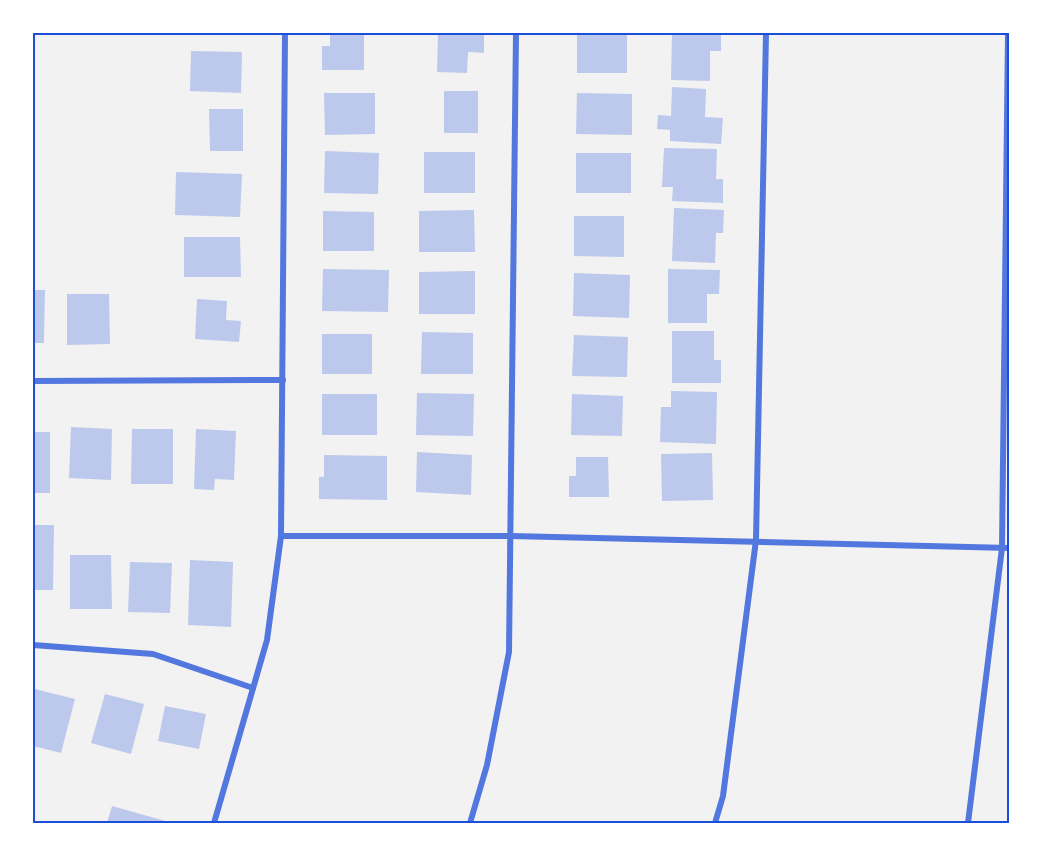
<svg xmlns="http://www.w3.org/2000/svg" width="1043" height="856" font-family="Spectral,serif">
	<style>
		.building { fill: #bdc9ec }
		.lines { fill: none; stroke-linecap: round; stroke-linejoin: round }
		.minor { stroke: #5277de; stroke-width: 6 }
		.neatline { fill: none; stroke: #1d4ed8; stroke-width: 2 }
	</style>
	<rect width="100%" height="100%" fill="#f2f2f2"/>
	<g class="building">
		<path d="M330 33H364V70H322V46H330Z"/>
		<path d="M438 33H484V53L468 52 467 73 437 72Z"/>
		<rect x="577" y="33" width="50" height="40"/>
		<path d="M672 33H721V51H710V81L671 80Z"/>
		<path d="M191 51 242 52 241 93 190 91Z"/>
		<path d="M672 87 706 89 705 117 723 118 721 144 670 141V130L657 129 658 115 671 116Z"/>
		<rect x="444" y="91" width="34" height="42"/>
		<path d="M324 93H375V134L325 135Z"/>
		<path d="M577 93 632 94V135L576 134Z"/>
		<path d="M209 109H243V151H210Z"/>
		<path d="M664 148 717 149 716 179H723V203L672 201 673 187H662Z"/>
		<path d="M325 151 379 153 378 194 324 193Z"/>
		<rect x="424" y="152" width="51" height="41"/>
		<rect x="576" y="153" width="55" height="40"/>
		<path d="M176 172 242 174 240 217 175 215Z"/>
		<path d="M674 208 724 210 723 233H716L715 263 672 261Z"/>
		<path d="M474 210 475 252H419V211Z"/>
		<path d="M323 211 374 212V251H323Z"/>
		<path d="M574 216H624V257L574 256Z"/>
		<path d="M184 237H240L241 277H184Z"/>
		<path d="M323 269 389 270 388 312 322 311Z"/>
		<path d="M668 269 720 270 719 294H707V323H668Z"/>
		<path d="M475 271V314H419V272Z"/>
		<path d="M574 273 630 275 629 318 573 316Z"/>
		<path d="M33 290H45L44 343H33Z"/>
		<path d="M67 294H109L110 344 67 345Z"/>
		<path d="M197 299 227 301 226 320 241 321 239 342 195 339Z"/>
		<path d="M672 331H714V360H721V383H672Z"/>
		<path d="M422 332 473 333V374H421Z"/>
		<rect x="322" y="334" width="50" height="40"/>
		<path d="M574 335 628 337 627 377 572 376Z"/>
		<path d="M671 391 717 392 716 444 660 442 661 407H671Z"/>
		<path d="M417 393 474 394 473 436 416 435Z"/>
		<rect x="322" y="394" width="55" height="41"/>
		<path d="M572 394 623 396 622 436 571 435Z"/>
		<path d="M71 427 112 429 111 480 69 478Z"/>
		<path d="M132 429H173V484H131Z"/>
		<path d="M196 429 236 431 234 480 215 479 214 490 194 489Z"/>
		<rect x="33" y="432" width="17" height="61"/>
		<path d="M417 452 472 455 471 495 416 492Z"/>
		<path d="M712 453 713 500 662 501 661 454Z"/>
		<path d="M324 455 387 456V500L319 499V477H324Z"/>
		<path d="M576 457H608L609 497H569V476H576Z"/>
		<path d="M33 525H54L53 590H33Z"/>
		<path d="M70 555H111L112 609H70Z"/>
		<path d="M190 560 233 562 231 627 188 625Z"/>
		<path d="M130 562 172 563 170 613 128 612Z"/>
		<path d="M35 689 75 699 61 753 33 746Z"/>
		<path d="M105 694 144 704 131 754 91 743Z"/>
		<path d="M165 706 206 714 199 749 158 741Z"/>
		<path d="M112 806 169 822V823H107Z"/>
	</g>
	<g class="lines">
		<g class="minor">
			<path d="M33 381 283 380"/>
			<path d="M281 536H511L1010 548"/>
			<path d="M33 645 153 654 253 688"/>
			<path d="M214 823 267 640 281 536 285 33"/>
			<path d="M470 823 487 765 509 652 516 33"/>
			<path d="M715 823 723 796 756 540 766 33"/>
			<path d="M968 823 1002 548 1008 33"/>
		</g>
	</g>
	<rect width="1043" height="856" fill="none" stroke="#ffffff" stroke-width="69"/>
	<rect x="34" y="34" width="974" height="788" class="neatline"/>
</svg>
